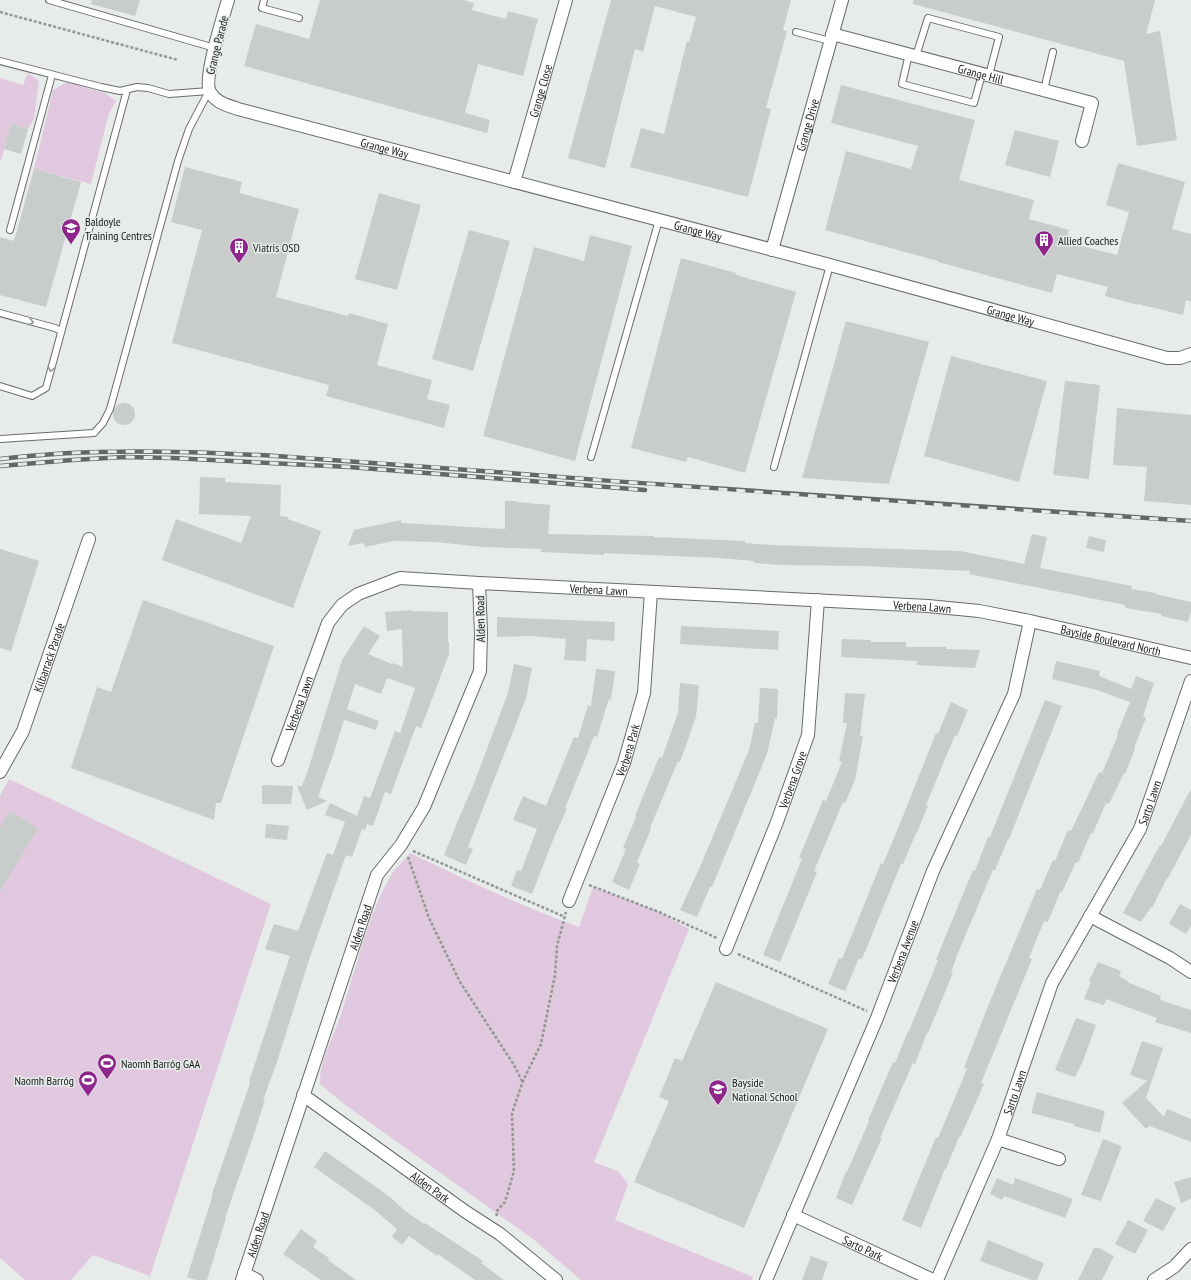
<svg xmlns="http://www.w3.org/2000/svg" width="1191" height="1280" font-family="'PT Sans Narrow',sans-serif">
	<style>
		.green { fill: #e0c8de }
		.building { fill: #c8cdcb }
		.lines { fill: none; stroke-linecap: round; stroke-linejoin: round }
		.lane-casing { stroke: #676b69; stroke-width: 8 }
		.street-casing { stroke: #676b69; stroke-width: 14 }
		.path { stroke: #929695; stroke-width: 2.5; stroke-dasharray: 3 2; stroke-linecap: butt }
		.lane { stroke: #fff; stroke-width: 6 }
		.street { stroke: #fff; stroke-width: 12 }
		.rail-casing { stroke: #646766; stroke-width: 4.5 }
		.rail { stroke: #e7ecea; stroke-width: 3; stroke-dasharray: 9; stroke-linecap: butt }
		.oneway { stroke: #979898 }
		.labels { text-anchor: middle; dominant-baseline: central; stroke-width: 3; stroke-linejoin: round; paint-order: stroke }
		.street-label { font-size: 12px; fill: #181a19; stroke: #e7ecea }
		.poi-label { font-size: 12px; fill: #181a19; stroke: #e7ecea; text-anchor: start }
	</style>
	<rect width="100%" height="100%" fill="#e7ecea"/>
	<g class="green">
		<path d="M28 73 39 81 34 119 28 129 11 124 1 161H0V78L23 85Z"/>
		<path d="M67 82 105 93 116 101 109 113 91 184 34 169 53 90Z"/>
		<path d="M9 779 271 904 150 1276 93 1255 71 1280H25L0 1258V796Z"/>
		<path d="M410 853C466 880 521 906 579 927L593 887 659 912 689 929 594 1162 619 1172 628 1184 615 1220 753 1277 752 1280H581L533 1239 344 1104 320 1084C319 1062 333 1038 340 1017 356 970 366 920 390 877 395 868 404 861 410 853Z"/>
	</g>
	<g class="building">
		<path d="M92 0H140L135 16 91 4Z"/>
		<path d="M320 0H463L474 3 472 10 506 19 508 11 538 19 523 76 478 64 465 113 490 120 487 133 244 66 256 24 309 39Z"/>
		<path d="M611 0H791L783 30 787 31 766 108 771 109 748 197 630 167 641 128 664 134 687 41 689 42 696 17 655 6 643 52 635 49 605 168 568 158Z"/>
		<path d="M913 0H1155L1146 34 1160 31 1177 140 1137 146 1124 61 913 4Z"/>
		<path d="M841 85 975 120 959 180 1034 200 1029 219 1069 230 1066 242 1117 255 1129 212 1106 205 1118 163 1185 182 1172 229 1191 234V302L1186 300 1183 315 1138 304V305L1105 296 1108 287 1057 274 1052 293 938 262V261L825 230 846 151 911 169 918 146 831 123Z"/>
		<path d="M11 124 28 129 21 154 4 149Z"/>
		<path d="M1015 130 1059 141 1050 177 1005 165Z"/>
		<path d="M185 167 242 182 239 193 299 209 276 297 348 316 349 313 388 324 377 365 432 380 427 399 450 405 444 428 326 396 329 385 172 343 202 230 171 222Z"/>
		<path d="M34 169 81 182 46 307 0 295V237L14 241Z"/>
		<path d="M379 193 421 205 397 290 355 279Z"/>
		<path d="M469 230 510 241 473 371 432 359Z"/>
		<path d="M590 235 632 246 575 461 483 436 534 247 584 261Z"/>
		<path d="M681 258 736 273V275L796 292 745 473 688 457 686 462 631 448Z"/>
		<path d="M846 321 929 342 889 484 802 478Z"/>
		<path d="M951 356 1047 381 1019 482 924 456Z"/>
		<path d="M1065 381 1100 385 1089 479 1053 475Z"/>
		<circle cx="124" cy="414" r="11"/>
		<path d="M1117 408 1191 415V505L1144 501 1147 467 1113 465Z"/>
		<path d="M200 477 225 478V482L281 485 280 516 288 517V519L321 531 293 608 162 560 176 519 241 543 251 516 199 514Z"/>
		<path d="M505 501H516V502L550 505 548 534 654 536V537L745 541V543L770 545 960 551 1024 564 1032 534 1047 537 1040 568 1132 586 1131 589 1156 593 1155 594 1191 602V611L1188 622 1161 616 1162 614 1125 608V605L969 574 970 571 862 566 780 565 754 563V561L719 558 626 554 604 553V555L541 552V549L483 547 435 542 394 541 365 547 364 543 348 546 354 530 401 520V523L505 529Z"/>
		<path d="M1089 536 1106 540 1104 552 1086 548Z"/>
		<path d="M0 549 39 561 11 651 0 648Z"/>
		<path d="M143 600 274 646 221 803H216L214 820 71 768 97 687 111 692Z"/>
		<path d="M411 610V611L448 612V642H449V654L421 728 416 726 391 794 385 792 373 826 367 824 365 830 362 829 352 857 346 855 310 957 277 1062 263 1100H265L252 1140 225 1218H226L207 1280H196L187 1277 213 1194H212L237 1121 250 1083 249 1082 290 956 265 949 274 924 298 931 327 853 333 855 345 822 325 815 330 803 357 816 364 796 370 798 395 731 400 733 415 688 387 678 381 694 355 684 347 709 379 721 376 730 344 720 333 755 318 797 327 801 307 810 297 786H302L308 770 342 660 364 626 380 636 368 654 392 664 393 663 403 667 402 629 387 631 385 612Z"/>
		<path d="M497 617 615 622 614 641 587 639 586 661 564 660 566 639 530 636 497 637Z"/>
		<path d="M681 626 779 631 778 650 680 644Z"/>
		<path d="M842 639 871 640V642H906V647H946V649L980 650 975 668 917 665V661L841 657Z"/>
		<path d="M1056 661 1100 671 1099 676 1131 689 1136 676 1154 683 1143 716 1146 718 1134 748 1135 749 1125 774 1124 773 1109 804 1106 803 1093 833H1091L1078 863 1076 862 1062 892H1060L1048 922 1044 921 1029 958 1032 959 981 1083 984 1084 960 1138 959 1137 946 1169H945L921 1228 902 1220 936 1137 938 1138 967 1069 964 1068 988 1006 1037 889 1040 890 1053 860 1055 861 1068 830 1071 831 1099 772 1102 773 1118 735 1117 734 1130 702 1097 690 1052 679Z"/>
		<path d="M514 664 532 668 526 698 468 847 473 849 466 865 444 855 464 806 473 786 508 693Z"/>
		<path d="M596 669 615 671 611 700 609 699 597 737 594 736 586 757 565 808 567 809 555 835 532 894 511 886 517 870 521 871 537 829 513 820 523 796 546 806 574 737 578 738 588 705 591 706Z"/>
		<path d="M680 683 699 685 696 717 680 762 678 761 650 828 651 829 637 862 640 864 629 890 612 882 626 849 623 848 636 817 635 816 659 757 662 758 678 713Z"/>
		<path d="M760 688 778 689 777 719 775 718 767 754 712 887H710L697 917 680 910 700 867 749 750 755 723H758Z"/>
		<path d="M845 693 865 694 860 736H863L855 780 845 803 843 802 814 871 817 872 780 962 763 955 802 859 799 858 823 800 826 801 842 762 839 761 847 723H843Z"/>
		<path d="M1045 700 1062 706 1009 839H1008L995 870H993L958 953 951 972 953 973 928 1033H927L915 1064 913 1063 880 1138H882L876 1151 852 1205 836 1198 846 1171 847 1172 869 1121 868 1120 893 1062 895 1063 908 1031H909L938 960H936L946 935 973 870 975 871 988 837H990Z"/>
		<path d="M951 702 968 710 957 736 955 735 926 805 928 806 922 820 917 833H916L903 864H901L862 959 859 958 845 991 828 984 839 958 842 959 881 863 883 864 897 831 936 733 938 734Z"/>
		<path d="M262 785 293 786 291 804H262Z"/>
		<path d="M1191 789V835L1168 878H1167L1152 908 1151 907 1141 922 1123 913 1160 845 1161 846Z"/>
		<path d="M10 811 38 828 0 891V827Z"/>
		<path d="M266 824 289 826 287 840 265 838Z"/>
		<path d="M1180 904 1191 910V926L1186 934 1169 924Z"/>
		<path d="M1098 962 1121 971 1119 976 1128 981 1127 982 1161 996 1160 1000 1191 1010V1033L1155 1022 1157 1018 1106 999 1104 1005 1084 999 1091 982 1089 981Z"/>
		<path d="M716 982 828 1029 744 1228 634 1182 669 1101 659 1097 675 1058 682 1061Z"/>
		<path d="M1076 1018 1096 1025 1083 1061 1075 1077 1055 1070Z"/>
		<path d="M1142 1041 1163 1048 1146 1098 1164 1117 1167 1109 1191 1119V1142L1150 1126 1146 1129 1122 1103 1147 1081 1130 1075Z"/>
		<path d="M1037 1092 1105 1111 1100 1133 1074 1126V1124L1031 1113Z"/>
		<path d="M1103 1139 1122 1146 1101 1201 1081 1195Z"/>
		<path d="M325 1151 390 1197 404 1210 424 1224 425 1223 483 1261 481 1263 504 1280H475L438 1254 437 1256 409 1236 402 1245 392 1237 397 1229 376 1211 314 1167Z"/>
		<path d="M1191 1177V1199L1181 1203 1174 1182Z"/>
		<path d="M997 1178 1013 1185 1015 1178 1073 1199 1065 1218 1004 1196 1002 1200 990 1194Z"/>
		<path d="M1156 1198 1176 1208 1163 1231 1143 1221Z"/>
		<path d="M1128 1220 1148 1230 1135 1254 1115 1244Z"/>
		<path d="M301 1229 317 1241 313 1247 329 1258 328 1260 356 1280H321L283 1254Z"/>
		<path d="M988 1240 1044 1263 1037 1280H1032L980 1261Z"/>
		<path d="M1094 1248H1099L1114 1256 1102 1280H1078Z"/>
		<path d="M811 1256 828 1262 822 1280H802Z"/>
	</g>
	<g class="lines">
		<defs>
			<g id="lane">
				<path d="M49 0 215 48"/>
				<path d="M264 0 262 8 299 18"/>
				<path d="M796 32 830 41"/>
				<path d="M909 54 902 84 974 103 982 74"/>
				<path d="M916 56 928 18 999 37 989 75"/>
				<path d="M0 61 101 87 120 91 137 87 148 88 169 94 209 91"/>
				<path d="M1044 90 1053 52"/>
				<path d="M10 230 52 75"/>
				<path d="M0 313 55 328 61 331"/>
				<path d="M0 386 32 396 46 388 127 90"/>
				<path d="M0 439 94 433 103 423 110 409 178 161 189 129 209 91"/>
				<path d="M591 457 659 220"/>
				<path d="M774 467 830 265"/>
			</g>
			<g id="street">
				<path id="s1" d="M228 0C223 17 203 80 210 92 216 103 227 105 238 109L830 265 1167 358H1180L1191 354"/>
				<path id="s2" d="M832 34 1092 103 1082 141"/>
				<path id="s3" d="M514 182 566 0"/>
				<path id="s4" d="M772 250 842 0"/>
				<path id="s5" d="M278 760 328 623 342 605 358 594 400 578 479 583 928 606 979 611 1030 621 1191 658"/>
				<path id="s6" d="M0 772 23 731 89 539"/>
				<path id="s7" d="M569 901 624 763 644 693 651 592"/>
				<path d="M1090 916 1170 958 1191 972"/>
				<path id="s8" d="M726 949 777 822 808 735 818 600"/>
				<path id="s9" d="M303 1095 466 1212 500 1234 556 1280"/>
				<path d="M998 1139 1059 1159"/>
				<path id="s10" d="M793 1215 933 1280"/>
				<path d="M244 1273 257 1280"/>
				<path id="s11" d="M242 1280 377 875 401 845 424 807 480 671 481 633 479 583"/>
				<path id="s12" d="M766 1280 877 1018 933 871 1014 694 1030 621"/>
				<path id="s13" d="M937 1280 998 1139 1052 983 1140 829 1191 681"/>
				<path d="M1154 1280 1174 1267 1191 1249"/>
			</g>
		</defs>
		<use href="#lane" class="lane-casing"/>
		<use href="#street" class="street-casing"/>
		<g class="path">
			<path d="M0 12 178 60"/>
			<path d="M413 851 565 917"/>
			<path d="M408 857 429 918 460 982 514 1065 522 1081"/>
			<path d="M589 885 659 912 717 938"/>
			<path d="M738 954 867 1011"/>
			<path d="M497 1216 496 1212 505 1202 514 1171 512 1113 523 1081 541 1044 555 975 557 946 566 912"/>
		</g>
		<use href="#lane" class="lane"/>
		<use href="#street" class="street"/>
		<defs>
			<g id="rail">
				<path d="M0 459C91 448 184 451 276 456 353 461 431 467 509 473 736 491 963 507 1191 521"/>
				<path d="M0 466 72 460 125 457 172 458 349 467 645 490"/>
			</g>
		</defs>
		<use href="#rail" class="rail-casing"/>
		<use href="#rail" class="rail"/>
	</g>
	<defs><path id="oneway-chevron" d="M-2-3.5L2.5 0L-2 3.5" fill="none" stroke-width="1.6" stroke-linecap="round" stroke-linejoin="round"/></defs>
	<g class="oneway">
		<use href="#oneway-chevron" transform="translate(31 322) rotate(16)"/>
		<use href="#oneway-chevron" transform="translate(51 369) rotate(105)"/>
	</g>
	<defs>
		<symbol id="university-pin" viewBox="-11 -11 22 30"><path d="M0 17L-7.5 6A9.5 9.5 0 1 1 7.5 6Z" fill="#8e268b" stroke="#e7ecea"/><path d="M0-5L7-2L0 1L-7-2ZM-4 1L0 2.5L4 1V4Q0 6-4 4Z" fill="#fff"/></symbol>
		<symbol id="building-pin" viewBox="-11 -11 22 30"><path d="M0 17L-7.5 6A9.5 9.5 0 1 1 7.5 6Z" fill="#8e268b" stroke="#e7ecea"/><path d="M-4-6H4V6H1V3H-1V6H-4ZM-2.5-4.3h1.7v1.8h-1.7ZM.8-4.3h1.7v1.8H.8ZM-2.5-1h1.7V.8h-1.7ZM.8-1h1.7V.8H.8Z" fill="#fff"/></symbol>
		<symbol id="stadium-pin" viewBox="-11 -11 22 30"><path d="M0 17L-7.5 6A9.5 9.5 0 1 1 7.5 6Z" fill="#8e268b" stroke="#e7ecea"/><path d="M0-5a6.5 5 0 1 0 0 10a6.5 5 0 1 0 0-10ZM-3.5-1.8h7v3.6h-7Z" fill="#fff"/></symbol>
		<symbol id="school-pin" viewBox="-11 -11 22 30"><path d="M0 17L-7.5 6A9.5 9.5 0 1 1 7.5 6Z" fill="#8e268b" stroke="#e7ecea"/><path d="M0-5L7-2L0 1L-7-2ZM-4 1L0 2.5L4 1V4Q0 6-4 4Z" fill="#fff"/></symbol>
	</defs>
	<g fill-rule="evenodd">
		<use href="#university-pin" x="60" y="217" width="22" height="30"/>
		<use href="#building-pin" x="1033" y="229" width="22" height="30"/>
		<use href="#building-pin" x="228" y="236" width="22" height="30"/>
		<use href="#stadium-pin" x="96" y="1052" width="22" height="30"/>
		<use href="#stadium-pin" x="77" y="1069" width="22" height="30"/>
		<use href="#school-pin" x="707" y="1078" width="22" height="30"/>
	</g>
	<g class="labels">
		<g class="street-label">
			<text transform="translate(217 45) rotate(-76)">Grange Parade</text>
			<text stroke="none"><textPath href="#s2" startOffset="154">Grange Hill</textPath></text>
			<text stroke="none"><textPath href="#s3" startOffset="95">Grange Close</textPath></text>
			<text stroke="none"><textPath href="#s4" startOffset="130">Grange Drive</textPath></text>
			<text stroke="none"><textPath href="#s1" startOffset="280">Grange Way</textPath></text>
			<text stroke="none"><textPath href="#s1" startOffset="604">Grange Way</textPath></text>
			<text stroke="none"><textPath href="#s1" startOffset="928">Grange Way</textPath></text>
			<text stroke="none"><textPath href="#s5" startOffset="432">Verbena Lawn</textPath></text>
			<text stroke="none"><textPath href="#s5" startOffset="756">Verbena Lawn</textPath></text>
			<text transform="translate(480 619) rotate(-91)">Alden Road</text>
			<text stroke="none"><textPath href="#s5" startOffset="948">Bayside Boulevard North</textPath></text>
			<text stroke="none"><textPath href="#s6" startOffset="125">Kilbarrack Parade</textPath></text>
			<text stroke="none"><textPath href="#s5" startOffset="60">Verbena Lawn</textPath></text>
			<text stroke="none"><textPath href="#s7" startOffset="162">Verbena Park</textPath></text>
			<text stroke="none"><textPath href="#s8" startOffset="182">Verbena Grove</textPath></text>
			<text stroke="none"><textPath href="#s13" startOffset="524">Sarto Lawn</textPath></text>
			<text stroke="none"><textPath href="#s11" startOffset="372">Alden Road</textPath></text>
			<text stroke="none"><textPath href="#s12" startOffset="356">Verbena Avenue</textPath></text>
			<text stroke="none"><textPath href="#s13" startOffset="203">Sarto Lawn</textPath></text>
			<text stroke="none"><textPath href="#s9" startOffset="157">Alden Park</textPath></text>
			<text stroke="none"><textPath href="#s11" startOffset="48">Alden Road</textPath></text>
			<text stroke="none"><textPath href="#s10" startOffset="77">Sarto Park</textPath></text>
		</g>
		<g class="poi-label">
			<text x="85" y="221">Baldoyle<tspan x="85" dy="14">Training Centres</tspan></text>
			<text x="1058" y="240">Allied Coaches</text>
			<text x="253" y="247">Viatris OSD</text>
			<text x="121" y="1063">Naomh Barróg GAA</text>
			<text x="74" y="1080" text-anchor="end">Naomh Barróg</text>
			<text x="732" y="1082">Bayside<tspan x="732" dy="14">National School</tspan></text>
		</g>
	</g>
</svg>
